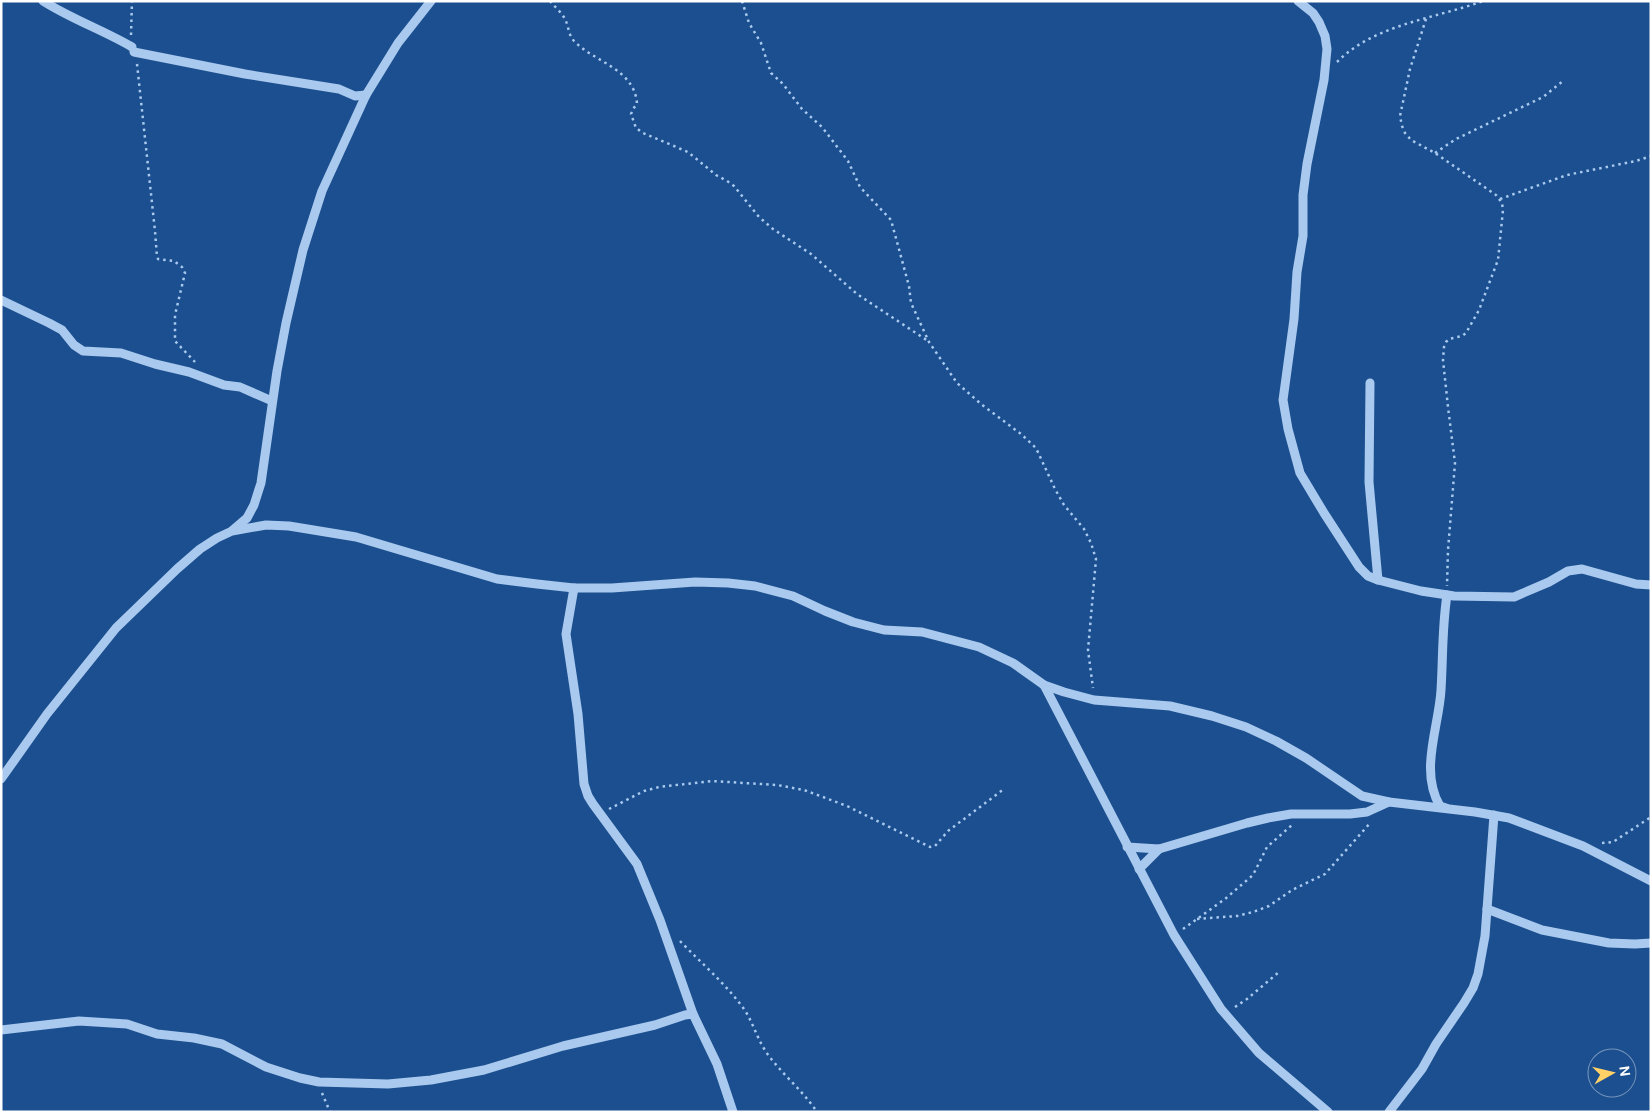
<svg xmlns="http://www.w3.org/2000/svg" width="1652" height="1113" font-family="'DM Sans',sans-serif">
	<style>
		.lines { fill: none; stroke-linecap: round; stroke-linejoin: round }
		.path { stroke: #a9c9ee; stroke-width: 2.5; stroke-dasharray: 2.5 4; stroke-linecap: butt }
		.minor { stroke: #a9c9ee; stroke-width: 9 }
	</style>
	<rect width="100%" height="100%" fill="#1b4f8f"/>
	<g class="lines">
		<g class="path">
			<path d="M550 1C555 7 562 13 565 19 569 27 568 34 574 41 594 62 635 69 637 104L633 109 631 114 636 128 643 133 688 152 716 175 727 181 734 186 759 217 773 229 811 254 857 294 928 341"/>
			<path d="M742 1 749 23 761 43 771 73 783 84 802 109 822 127 848 161 860 187 891 220 909 286 911 303 929 342 957 383 981 404 1021 434 1036 448 1055 489 1064 505 1084 529 1091 543 1096 559 1088 650 1093 688"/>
			<path d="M1426 19 1410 69 1400 116 1402 126 1405 133 1411 140 1435 153 1496 195 1502 203 1503 210 1498 260 1479 310 1466 333 1462 336 1449 339 1446 342 1444 347 1443 360 1448 407 1455 463 1448 550 1447 586"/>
			<path d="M131 35 132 1"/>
			<path d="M1337 62C1375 24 1434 19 1483 1"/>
			<path d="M137 64 155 231 157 257 158 259 174 261 182 267 185 273 175 315V341L195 362"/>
			<path d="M1435 153 1456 139 1543 97 1563 81"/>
			<path d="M1500 199 1567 175 1636 161 1651 156"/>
			<path d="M609 809 644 791 659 787 712 781 777 785 804 790 847 806 930 847 935 846 948 831 1004 789"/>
			<path d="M1602 843 1613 842 1651 817"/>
			<path d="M1197 919 1237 916 1253 912 1269 906 1292 890 1325 874 1371 822"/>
			<path d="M1183 929 1225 899 1253 875 1267 847 1292 825"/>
			<path d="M680 941C702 964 725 983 744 1009 754 1024 758 1042 769 1056 784 1076 803 1091 817 1112"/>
			<path d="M1235 1007 1247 999 1279 972"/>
			<path d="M322 1093 330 1112"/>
		</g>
		<g class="minor">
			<path d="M43 1C71 19 103 30 132 47"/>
			<path d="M1298 1 1313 13 1319 22 1325 36 1327 49 1324 80 1307 164 1303 195V236L1297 272 1294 319 1283 400 1288 429 1300 473 1324 513 1359 567 1368 576 1378 580 1421 591 1454 596 1514 597 1549 582 1568 571 1582 569 1636 584 1651 585"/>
			<path d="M134 52 245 74 339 89 355 96 366 95"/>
			<path d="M1 300 49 323 62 330 74 345 83 351 121 353 155 364 189 372 224 385 240 387 272 401"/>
			<path d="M1370 383 1369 482 1378 580"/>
			<path d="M233 530 247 518 254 505 261 483 277 371 286 323 303 250 322 191 366 95 398 43 431 1"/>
			<path d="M574 588 566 634 578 714 584 784 588 796 593 804 637 864 660 920 693 1014 717 1064 733 1112"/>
			<path d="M1044 685 1174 935 1221 1009 1259 1053 1328 1112"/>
			<path d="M1 779 47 714 116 628 177 569 200 549 217 538 232 531 266 525 289 526 356 537 497 579 537 584 574 588H612L695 582 728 583 755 586 793 596 825 611 853 622 884 630 922 632 979 647 1013 663 1044 685 1064 692 1094 700 1170 706 1212 716 1246 727 1276 741 1306 758 1362 796 1389 802 1475 812 1509 818 1583 846 1651 881"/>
			<path d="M1446 808 1440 806C1419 771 1439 727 1441 690 1443 658 1442 627 1447 595"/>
			<path d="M1127 847 1159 849 1247 823 1268 818 1291 814H1350L1367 812 1389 802"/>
			<path d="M1139 869 1159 849"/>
			<path d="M1487 909 1542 930 1609 943 1635 944 1651 943"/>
			<path d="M1 1030 79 1021 127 1024 157 1034 194 1038 222 1044 266 1067 300 1078 319 1082 388 1084 431 1080 484 1070 563 1046 655 1025 685 1015 693 1014"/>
			<path d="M1389 1112 1422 1069 1436 1044 1464 1003 1473 988 1478 974 1485 936 1494 815"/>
		</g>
	</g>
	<rect width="1652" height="1113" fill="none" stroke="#ffffff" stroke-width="5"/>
	<g transform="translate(1612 1073) rotate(82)"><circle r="24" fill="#1b4f8f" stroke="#7695bc"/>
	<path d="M0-4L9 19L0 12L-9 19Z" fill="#ffd166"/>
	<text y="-8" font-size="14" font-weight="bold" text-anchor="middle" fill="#ffffff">N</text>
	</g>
</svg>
